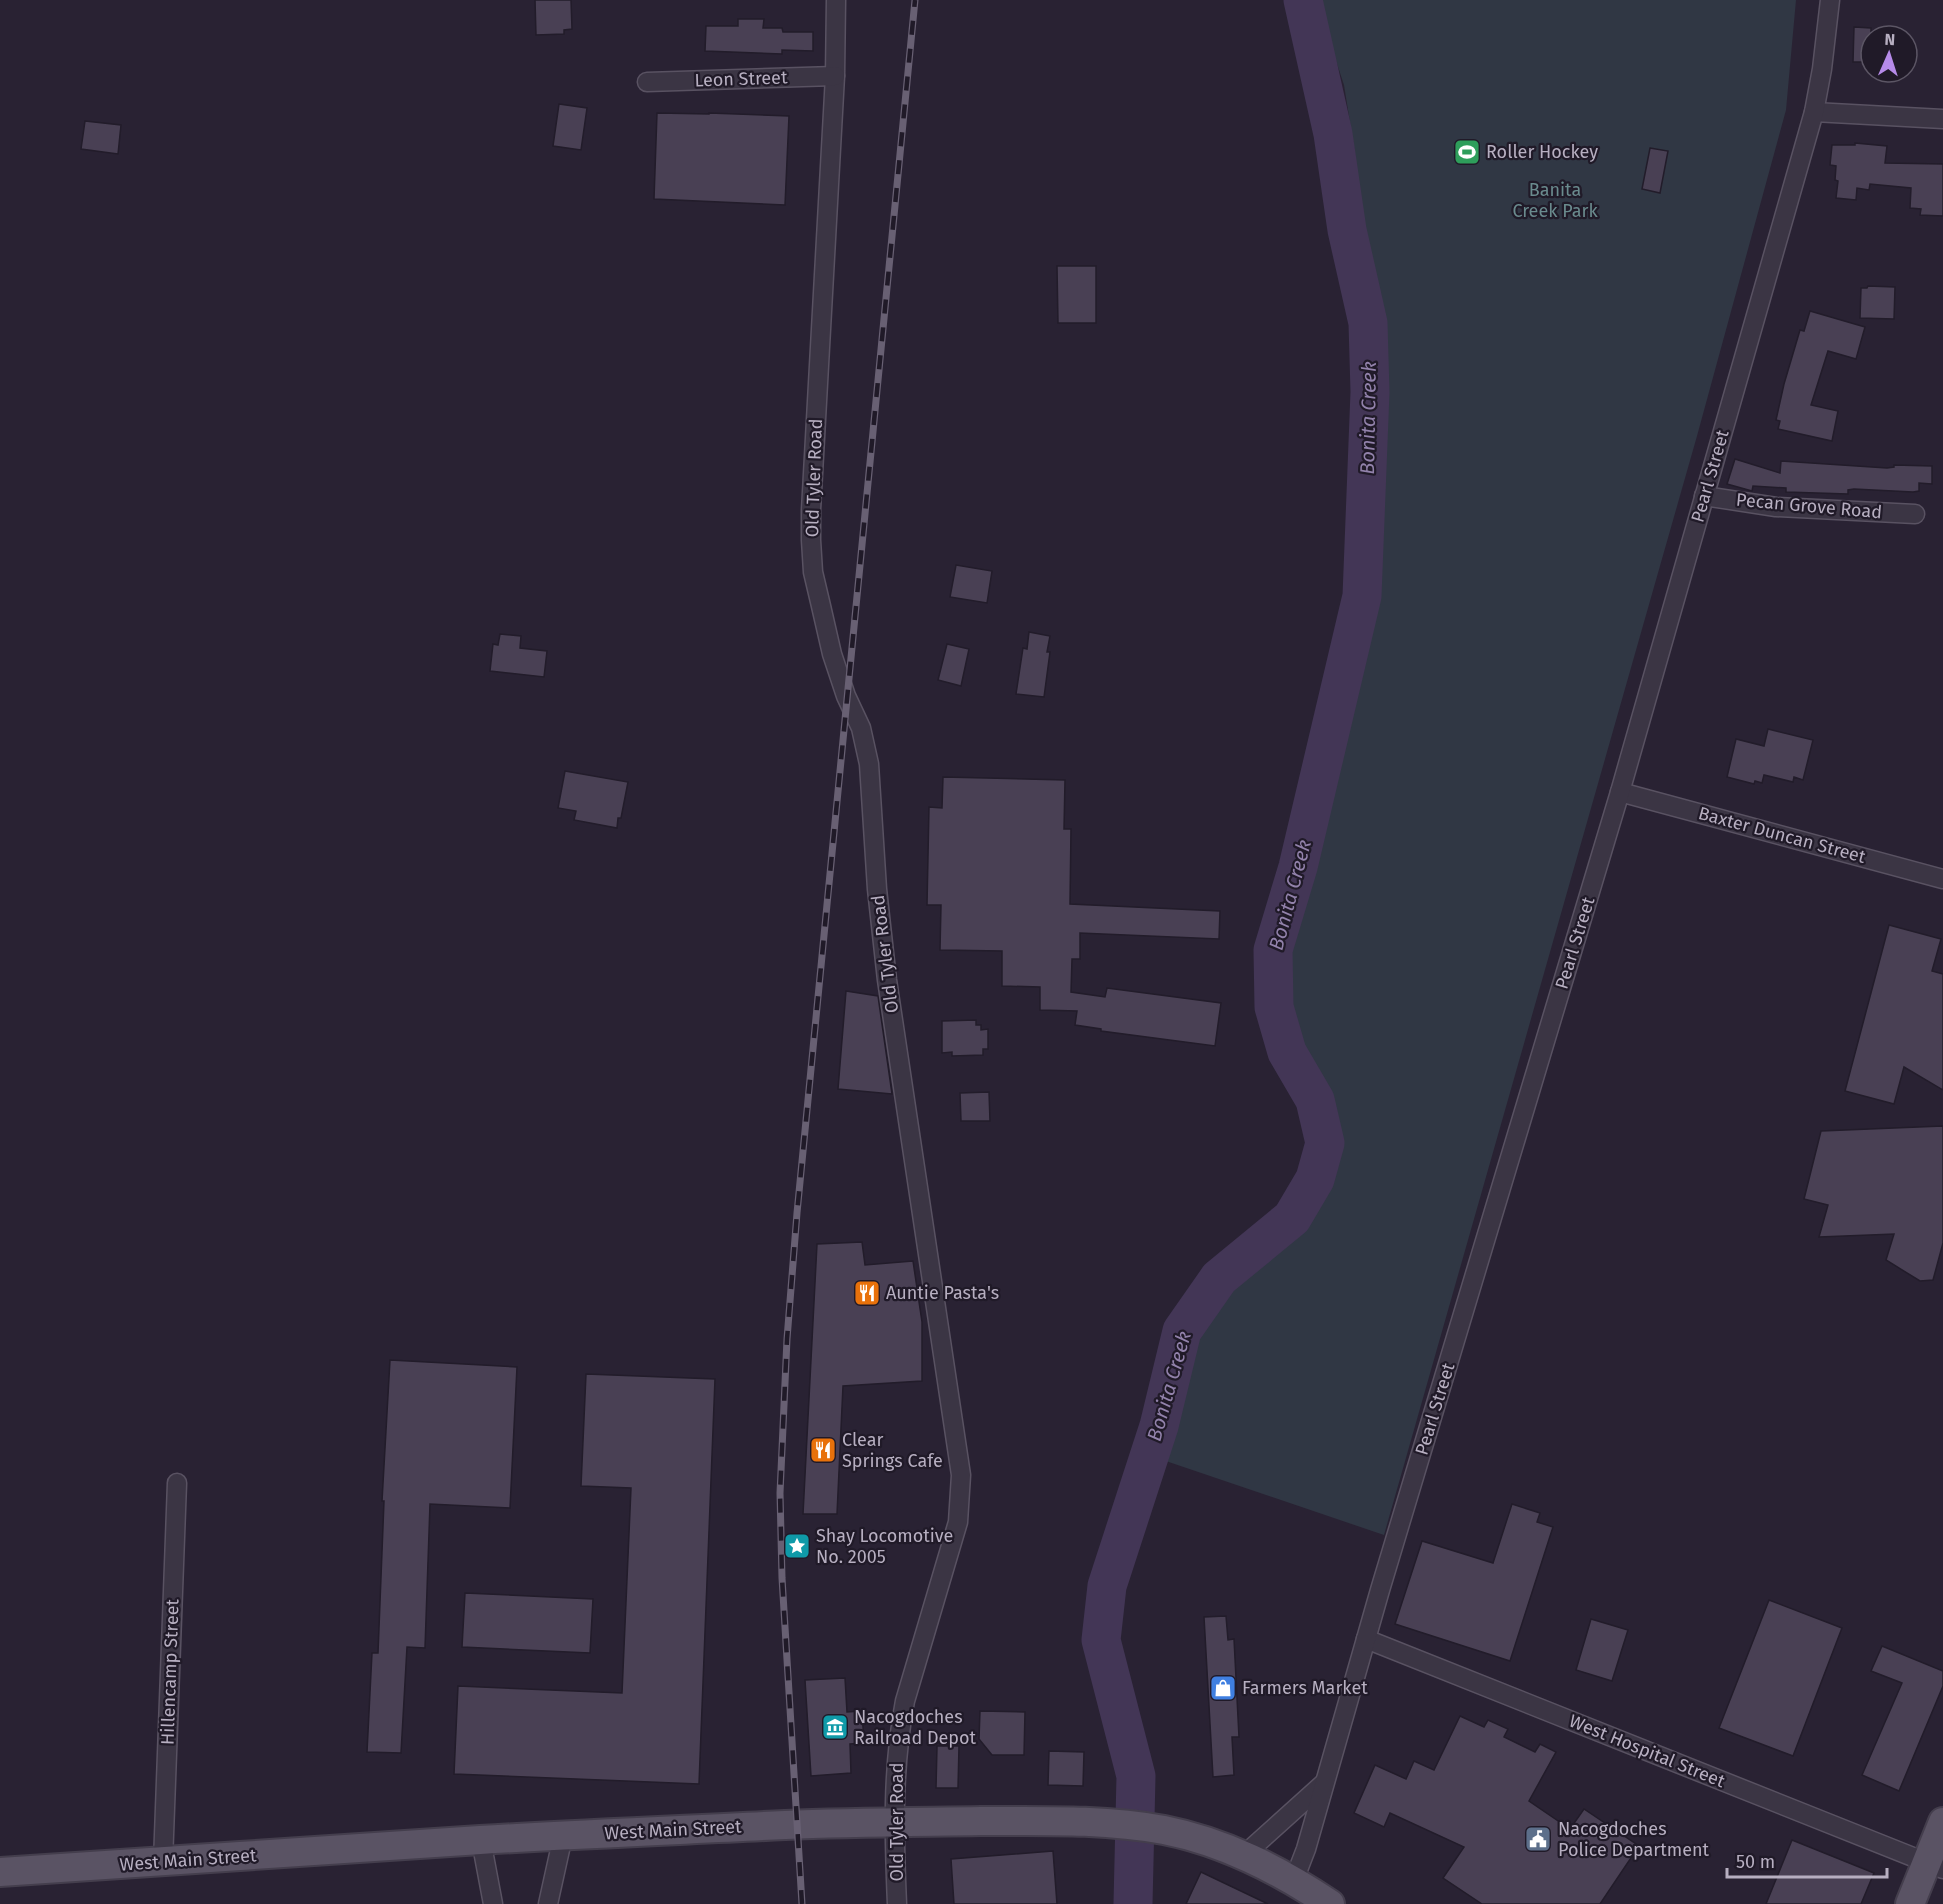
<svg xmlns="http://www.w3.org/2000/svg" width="1943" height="1904" font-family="'Fira Sans',sans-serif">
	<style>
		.green { fill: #303744 }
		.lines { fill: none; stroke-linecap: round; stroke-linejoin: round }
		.river { stroke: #433656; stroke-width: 39 }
		.building { fill: #494054; stroke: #221c2a; stroke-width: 1.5 }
		.street-casing { stroke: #595262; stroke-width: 21 }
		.primary-casing { stroke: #443e4d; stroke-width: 32 }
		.street { stroke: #3b3544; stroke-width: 18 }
		.primary { stroke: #5a5364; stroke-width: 28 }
		.rail-casing { stroke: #686073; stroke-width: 7 }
		.rail { stroke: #201a28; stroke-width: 4.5; stroke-dasharray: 14; stroke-linecap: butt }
		.labels { text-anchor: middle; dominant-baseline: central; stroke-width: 4.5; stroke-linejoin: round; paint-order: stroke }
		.street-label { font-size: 18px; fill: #b7afc1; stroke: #201a28 }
		.poi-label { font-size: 18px; fill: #b7afc1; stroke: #201a28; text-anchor: start }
		.park-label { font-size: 18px; fill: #6a8b8e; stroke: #201a28 }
		.water-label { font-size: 20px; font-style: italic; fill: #9282ab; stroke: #201a28 }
	</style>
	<rect width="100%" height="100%" fill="#292233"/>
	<path class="green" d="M1316 0H1796L1786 110 1697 436 1384 1535 1157 1458 1186 1330 1222 1281 1294 1223 1320 1181 1331 1143 1322 1097 1293 1045 1283 1008V952L1373 597 1376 426 1375 316 1356 231 1355 153 1344 85Z"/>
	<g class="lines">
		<path class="river" d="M1133 1904 1136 1776 1101 1640 1107 1586 1159 1426 1182 1331 1219 1278 1292 1218 1315 1179 1325 1143 1315 1100 1287 1052 1274 1007 1273 950 1298 867 1362 596 1370 392 1368 323 1347 230 1333 134 1303 0"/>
	</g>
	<g class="building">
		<path d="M535 0H571L572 29 564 30V34L536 35Z"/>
		<path d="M738 19H764L763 28H782L783 32H813V51L782 50V54L705 51 706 26H738Z"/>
		<path d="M1854 27 1871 28V62H1853Z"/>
		<path d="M559 104 587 108 581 150 553 146Z"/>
		<path d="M657 113 709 114V113L789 116 785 205 654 199Z"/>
		<path d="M85 121 121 125 118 154 81 149Z"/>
		<path d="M1855 143 1887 146 1885 163 1943 164V216L1920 215 1921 209 1910 208 1911 188 1870 184 1869 190 1857 188 1856 200 1836 198 1838 181 1835 180 1836 166 1830 165 1832 145H1855Z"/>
		<path d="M1650 148 1668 151 1660 193 1642 189Z"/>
		<path d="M1057 266H1096V323H1058Z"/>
		<path d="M1868 286 1895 287 1894 319 1860 318 1861 288H1867Z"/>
		<path d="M1810 311 1865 327 1856 359 1828 351 1811 405 1838 411 1832 441 1778 429 1780 421 1776 420 1784 384 1800 330 1804 331Z"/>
		<path d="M1735 459 1780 473 1781 461 1887 468 1894 467V465L1932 466V484L1919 483V491L1913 492 1854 489 1848 490V494L1786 492V488L1753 486 1752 491 1727 484Z"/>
		<path d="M956 565 992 571 987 603 950 597Z"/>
		<path d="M1029 632 1050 636 1047 652H1050L1044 697 1016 694 1023 648 1027 649Z"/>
		<path d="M500 634 521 636 520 648 547 651 544 677 490 671 493 644 498 645Z"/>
		<path d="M947 644 969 649 961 686 938 680Z"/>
		<path d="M1768 729 1813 740 1803 780 1794 777 1793 782 1764 775 1762 783 1755 781 1754 784 1727 777 1736 739 1764 746Z"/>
		<path d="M565 771 628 782 621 818H618L617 828 574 820 576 811 558 808Z"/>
		<path d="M943 777 1065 780 1064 829H1071L1070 904 1220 911 1219 939 1080 933V959H1072L1071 992 1105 997 1107 988 1221 1003 1215 1046 1101 1031V1029L1075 1025 1077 1011 1040 1010V987L1002 986V951L940 950 941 905H927L929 807 942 808Z"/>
		<path d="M1889 925 1941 939 1932 971 1943 974V1090L1904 1067 1894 1104 1845 1091Z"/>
		<path d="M846 991 878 996 892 1094 838 1089Z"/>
		<path d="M976 1020V1025H981V1030L988 1029V1049H983V1055L952 1056V1052L942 1053V1021Z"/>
		<path d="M989 1092 990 1121H961L960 1093Z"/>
		<path d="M1943 1126V1243L1933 1280 1920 1281 1886 1260 1894 1234 1819 1237 1828 1205 1804 1199 1821 1131Z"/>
		<path d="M862 1242 865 1265 913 1261 922 1322V1381L843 1386 837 1514H803L817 1244Z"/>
		<path d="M390 1360 517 1367 510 1508 430 1504 425 1648 407 1647 401 1753 367 1752 372 1653H378L384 1501H382Z"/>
		<path d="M586 1374 715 1379 699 1784 454 1774 458 1686 622 1693 631 1488 581 1486Z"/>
		<path d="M1512 1504 1540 1513 1537 1522 1553 1527 1510 1661 1395 1624 1422 1541 1493 1563Z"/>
		<path d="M465 1593 593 1599 590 1653 462 1647Z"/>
		<path d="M1769 1600 1842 1628 1793 1756 1719 1728Z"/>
		<path d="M1226 1616 1228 1640 1234 1639 1239 1737H1232L1234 1775 1213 1777 1204 1617Z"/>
		<path d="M1591 1619 1628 1630 1612 1681 1576 1670Z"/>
		<path d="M1882 1646 1943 1671V1686L1899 1791 1862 1775 1902 1683 1871 1671Z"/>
		<path d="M845 1678 847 1712 862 1711 864 1743 850 1744 851 1773 811 1776 805 1680Z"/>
		<path d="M980 1711 1025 1712 1024 1755H992L979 1739Z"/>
		<path d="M1460 1716 1484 1727 1488 1720 1508 1729 1504 1737 1535 1752 1540 1744 1556 1752 1529 1801 1570 1829 1584 1809 1639 1846 1600 1904H1482L1443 1878 1464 1847 1390 1813 1384 1827 1354 1813 1375 1765 1406 1779 1414 1761 1434 1770Z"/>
		<path d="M937 1746H959L958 1788H936Z"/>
		<path d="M1049 1751 1084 1752 1083 1786 1048 1785Z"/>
		<path d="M1792 1840 1874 1873 1861 1904H1766Z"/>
		<path d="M1053 1851 1057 1904H954L951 1859Z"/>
		<path d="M1201 1872 1268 1904H1186Z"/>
	</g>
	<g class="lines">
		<defs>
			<g id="street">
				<path d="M836 0 835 76 811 510V540L813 572 821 606 832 654 846 696 861 728 869 764 877 889 887 980 961 1475 958 1522 905 1701C892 1769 894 1836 897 1904"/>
				<path d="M647 82 835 76"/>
				<path d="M1814 112 1943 119"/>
				<path d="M1704 496 1776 507 1915 514"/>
				<path d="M1620 792 1943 879"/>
				<path d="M1366 1639 1943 1869"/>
				<path d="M481 1840 493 1904"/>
				<path d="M1244 1855 1324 1783"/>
				<path d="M163 1862 177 1483"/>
				<path d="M1294 1880 1306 1849 1380 1590 1620 792 1814 112 1822 69 1830 0"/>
				<path d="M548 1904 563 1836"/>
			</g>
			<g id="primary">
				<path d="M0 1872C160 1862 320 1850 480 1840 582 1834 683 1830 785 1825 850 1822 916 1822 981 1821 1042 1821 1104 1819 1164 1830 1225 1842 1279 1870 1330 1904"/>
				<path d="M1910 1904 1943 1822"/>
			</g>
		</defs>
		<use href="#street" class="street-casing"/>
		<use href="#primary" class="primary-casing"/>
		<use href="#street" class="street"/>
		<use href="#primary" class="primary"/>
		<defs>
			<path id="rail" d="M802 1904 782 1578 780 1493 787 1339 797 1213 915 0"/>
		</defs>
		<use href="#rail" class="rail-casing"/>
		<use href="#rail" class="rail"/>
	</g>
	<defs>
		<symbol id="stadium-square" viewBox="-11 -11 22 22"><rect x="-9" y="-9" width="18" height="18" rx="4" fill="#2e9e5b" stroke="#201a28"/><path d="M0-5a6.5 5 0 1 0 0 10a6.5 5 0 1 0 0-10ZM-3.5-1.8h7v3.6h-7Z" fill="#fff"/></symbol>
		<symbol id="restaurant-square" viewBox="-11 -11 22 22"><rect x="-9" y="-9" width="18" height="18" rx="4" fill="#e8710a" stroke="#201a28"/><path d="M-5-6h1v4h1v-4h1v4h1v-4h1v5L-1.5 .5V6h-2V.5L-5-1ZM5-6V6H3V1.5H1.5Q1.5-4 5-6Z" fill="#fff"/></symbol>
		<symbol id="sight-square" viewBox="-11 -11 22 22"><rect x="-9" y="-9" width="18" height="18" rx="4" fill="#0f9aa8" stroke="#201a28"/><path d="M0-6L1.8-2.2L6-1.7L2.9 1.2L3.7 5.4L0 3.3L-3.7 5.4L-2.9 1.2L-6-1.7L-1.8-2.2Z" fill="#fff"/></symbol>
		<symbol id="shop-square" viewBox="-11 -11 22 22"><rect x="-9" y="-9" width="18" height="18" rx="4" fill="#3f7fe0" stroke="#201a28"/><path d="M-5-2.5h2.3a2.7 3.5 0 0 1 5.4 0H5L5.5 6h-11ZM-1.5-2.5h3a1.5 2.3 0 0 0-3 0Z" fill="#fff"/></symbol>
		<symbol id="museum-square" viewBox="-11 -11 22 22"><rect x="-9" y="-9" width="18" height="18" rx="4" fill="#0f9aa8" stroke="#201a28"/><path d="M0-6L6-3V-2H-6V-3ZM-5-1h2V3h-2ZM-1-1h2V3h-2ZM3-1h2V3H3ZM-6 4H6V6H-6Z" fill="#fff"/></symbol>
		<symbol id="civic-square" viewBox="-11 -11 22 22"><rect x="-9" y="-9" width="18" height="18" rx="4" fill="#5c6f8a" stroke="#201a28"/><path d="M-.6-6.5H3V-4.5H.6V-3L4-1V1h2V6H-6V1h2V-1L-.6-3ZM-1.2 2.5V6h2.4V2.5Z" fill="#fff"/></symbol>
	</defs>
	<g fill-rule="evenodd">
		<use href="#stadium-square" x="1452" y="137" width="30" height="30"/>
		<use href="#restaurant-square" x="852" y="1278" width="30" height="30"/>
		<use href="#restaurant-square" x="808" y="1435" width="30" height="30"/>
		<use href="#sight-square" x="782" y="1531" width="30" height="30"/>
		<use href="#shop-square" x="1208" y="1673" width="30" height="30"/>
		<use href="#museum-square" x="820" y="1712" width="30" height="30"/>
		<use href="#civic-square" x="1523" y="1824" width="30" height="30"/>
	</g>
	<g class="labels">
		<g class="street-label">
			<text transform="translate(741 79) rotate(-2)">Leon Street</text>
			<text transform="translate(1710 476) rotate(-74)">Pearl Street</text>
			<text transform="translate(814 478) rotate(-88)">Old Tyler Road</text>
			<text transform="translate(1809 506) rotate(5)">Pecan Grove Road</text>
			<text transform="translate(1782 835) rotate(15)">Baxter Duncan Street</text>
			<text transform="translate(1575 943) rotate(-73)">Pearl Street</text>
			<text transform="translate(885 954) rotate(-97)">Old Tyler Road</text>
			<text transform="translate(1435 1409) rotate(-73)">Pearl Street</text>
			<text transform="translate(170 1672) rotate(-88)">Hillencamp Street</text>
			<text transform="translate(1647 1751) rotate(22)">West Hospital Street</text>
			<text transform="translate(897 1822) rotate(-90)">Old Tyler Road</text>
			<text transform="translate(673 1830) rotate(-3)">West Main Street</text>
			<text transform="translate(188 1860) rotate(-4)">West Main Street</text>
		</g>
		<g class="poi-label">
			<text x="1486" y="152">Roller Hockey</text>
			<text x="886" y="1293">Auntie Pasta's</text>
			<text x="842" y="1440">Clear<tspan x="842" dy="21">Springs Cafe</tspan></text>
			<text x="816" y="1536">Shay Locomotive<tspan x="816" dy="21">No. 2005</tspan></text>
			<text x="1242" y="1688">Farmers Market</text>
			<text x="854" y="1717">Nacogdoches<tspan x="854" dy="21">Railroad Depot</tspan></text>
			<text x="1558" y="1829">Nacogdoches<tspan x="1558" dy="21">Police Department</tspan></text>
		</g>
		<g class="park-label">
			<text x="1555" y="190">Banita<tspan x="1555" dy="21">Creek Park</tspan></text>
		</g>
		<g class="water-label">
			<text transform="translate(1368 418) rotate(-89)">Bonita Creek</text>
			<text transform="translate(1290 895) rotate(-75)">Bonita Creek</text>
			<text transform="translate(1169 1386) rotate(-74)">Bonita Creek</text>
		</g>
	</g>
	<g transform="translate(1889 54) rotate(3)"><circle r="28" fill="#201a28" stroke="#5c5665" stroke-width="1.5"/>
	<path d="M0-4.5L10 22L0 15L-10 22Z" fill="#b68be9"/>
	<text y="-9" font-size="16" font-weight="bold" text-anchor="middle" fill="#b7afc1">N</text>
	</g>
	<path d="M1727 1868v9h160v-9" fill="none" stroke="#b7afc1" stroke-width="3"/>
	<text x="1736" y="1868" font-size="18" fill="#b7afc1" stroke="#201a28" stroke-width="4.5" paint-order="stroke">50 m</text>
</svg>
